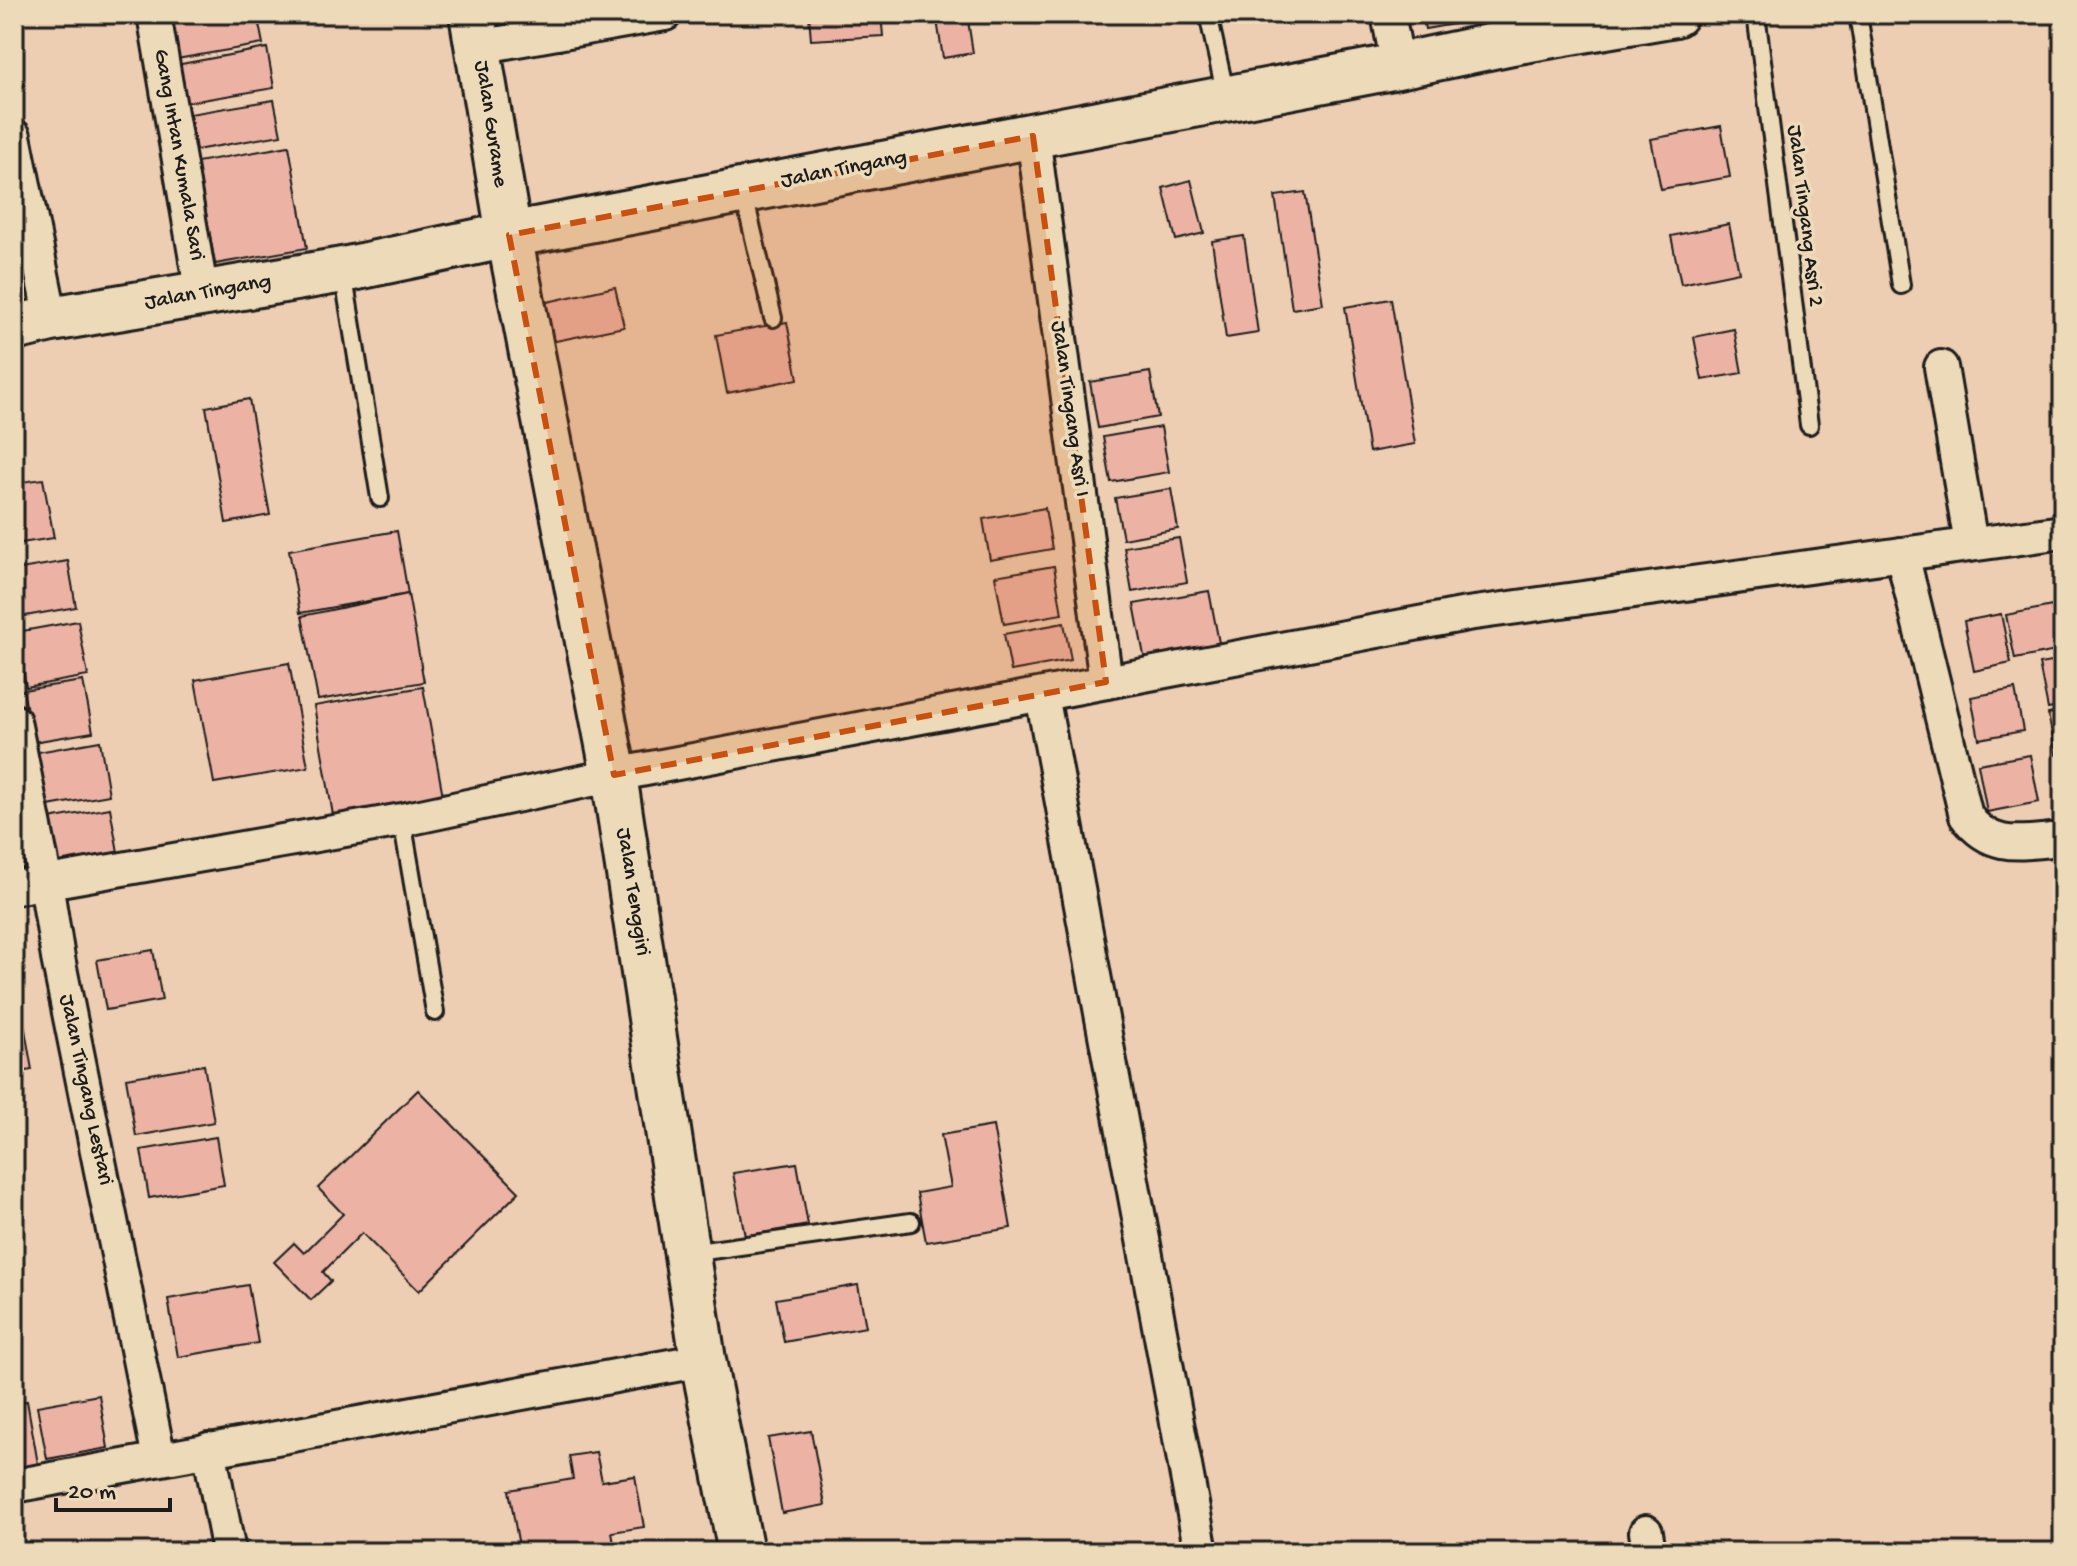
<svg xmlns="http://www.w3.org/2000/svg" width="2077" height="1566" font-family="'Gochi Hand',sans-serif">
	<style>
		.building { fill: #ecb3a5; stroke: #1c1c1c; stroke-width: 2 }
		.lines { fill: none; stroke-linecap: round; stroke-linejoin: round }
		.lane-casing { stroke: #1c1c1c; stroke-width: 22 }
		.street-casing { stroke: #1c1c1c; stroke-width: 38 }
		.secondary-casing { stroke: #1c1c1c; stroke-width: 50 }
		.lane { stroke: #eddab8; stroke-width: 16 }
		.street { stroke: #eddab8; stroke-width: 32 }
		.secondary { stroke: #eddab8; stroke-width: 44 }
		.marked { fill: #c9500e; fill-opacity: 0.2; stroke: #c9500e; stroke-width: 6; stroke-dasharray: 16 10; stroke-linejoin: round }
		.labels { text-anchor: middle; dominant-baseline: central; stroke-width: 7; stroke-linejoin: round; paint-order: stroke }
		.street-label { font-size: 22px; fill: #1c1c1c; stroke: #eddab8 }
	</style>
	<rect width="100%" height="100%" fill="#edceb2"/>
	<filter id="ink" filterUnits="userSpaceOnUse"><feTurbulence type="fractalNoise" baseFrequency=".0125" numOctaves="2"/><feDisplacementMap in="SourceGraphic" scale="16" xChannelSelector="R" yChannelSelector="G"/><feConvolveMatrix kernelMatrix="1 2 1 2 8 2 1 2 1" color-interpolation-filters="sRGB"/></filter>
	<g filter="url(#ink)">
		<g class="building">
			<path d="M157 14H257L263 44 165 61Z"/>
			<path d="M526 14H596L528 26Z"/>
			<path d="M809 14H881L883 36 811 40Z"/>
			<path d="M936 14H967L973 53 943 58Z"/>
			<path d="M1422 14H1506V15L1425 29Z"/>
			<path d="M267 48 274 88 172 105 165 67Z"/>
			<path d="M274 100 281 135 196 150 190 114Z"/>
			<path d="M1721 126 1730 177 1661 189 1651 139Z"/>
			<path d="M289 146 307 248 215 264 197 162Z"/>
			<path d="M1191 180 1204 233 1176 240 1163 188Z"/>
			<path d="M1305 192 1323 304 1292 309 1275 196Z"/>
			<path d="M1729 224 1739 272 1681 284 1671 236Z"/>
			<path d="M1244 236 1258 333 1226 338 1212 241Z"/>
			<path d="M615 287 624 327 546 343 538 304Z"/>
			<path d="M1391 299 1415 444 1369 452 1345 307Z"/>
			<path d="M787 322 798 379 727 393 716 335Z"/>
			<path d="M1734 329 1742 373 1702 380 1694 337Z"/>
			<path d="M1150 372 1158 417 1098 428 1090 382Z"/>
			<path d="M249 399 270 515 226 523 206 407Z"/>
			<path d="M1161 427 1169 472 1111 482 1103 437Z"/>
			<path d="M43 479 54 538 14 544V483Z"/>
			<path d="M1171 489 1178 529 1123 539 1115 498Z"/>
			<path d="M1045 508 1052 549 990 560 983 519Z"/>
			<path d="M397 531 408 594 300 613 289 550Z"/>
			<path d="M1179 538 1187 582 1132 592 1124 547Z"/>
			<path d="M68 561 76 607 14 618V570Z"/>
			<path d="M1054 566 1062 614 1004 624 995 576Z"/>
			<path d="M1209 591 1221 653 1146 666 1134 604Z"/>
			<path d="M408 594 424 682 318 700 302 616Z"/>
			<path d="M2052 606 2061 650 2015 659 2006 615Z"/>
			<path d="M2001 614 2011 663 1974 671 1964 621Z"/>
			<path d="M78 621 88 676 26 687 17 632Z"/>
			<path d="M1064 623 1071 660 1011 671 1004 634Z"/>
			<path d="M2063 660V706L2048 709 2039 664Z"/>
			<path d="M289 663 308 767 214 783 195 680Z"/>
			<path d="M83 681 93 732 33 742 23 690Z"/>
			<path d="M423 687 443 796 333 815 314 706Z"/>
			<path d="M2015 689 2023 731 1979 739 1971 697Z"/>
			<path d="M2063 711V754L2056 755 2048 714Z"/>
			<path d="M100 741 109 795 48 806 38 752Z"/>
			<path d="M2030 755 2039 802 1987 812 1978 764Z"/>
			<path d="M110 808 118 852 57 863 49 819Z"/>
			<path d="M153 950 162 1000 106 1010 97 960Z"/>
			<path d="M20 1001 32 1070 14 1073V1002Z"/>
			<path d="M204 1065 214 1122 136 1136 126 1078Z"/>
			<path d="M418 1090 519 1192 419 1291 362 1233 323 1272 331 1281 311 1300 274 1262 294 1243 304 1253 343 1214 318 1188Z"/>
			<path d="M993 1126 1011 1228 926 1242 917 1193 951 1187 941 1135Z"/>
			<path d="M216 1137 224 1185 149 1198 141 1150Z"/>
			<path d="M797 1163 808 1225 745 1236 733 1173Z"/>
			<path d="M248 1285 258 1343 178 1357 168 1299Z"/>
			<path d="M858 1285 866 1327 784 1342 776 1299Z"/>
			<path d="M99 1395 108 1448 47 1459 37 1406Z"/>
			<path d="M27 1401 38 1464 14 1468V1403Z"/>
			<path d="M811 1431 825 1505 782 1513 768 1438Z"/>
			<path d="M596 1452 602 1481 635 1476 644 1527 612 1532 614 1544 569 1552H520L509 1490 573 1479 569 1456Z"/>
		</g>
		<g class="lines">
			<defs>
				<g id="lane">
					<path d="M1208 14 1226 96"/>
					<path d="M1756 14 1809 425"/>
					<path d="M1858 14 1901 285"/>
					<path d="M743 191 773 318"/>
					<path d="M343 272 380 498"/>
					<path d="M402 820 435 1012"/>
					<path d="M690 1253 911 1222"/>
				</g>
				<g id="street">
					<path d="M154 14 202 295"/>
					<path d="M1388 14 1398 66"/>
					<path d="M478 47 665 14"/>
					<path d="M14 136 51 319"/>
					<path d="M1033 136 1106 682"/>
					<path d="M1941 367 1971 544"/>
					<path d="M1902 554 1966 816C1992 852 2023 842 2063 839"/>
					<path d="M1042 695 1201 1552"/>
					<path d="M14 721 46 883 58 958 159 1458"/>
					<path d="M14 888 402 820 614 775 1467 614 2063 532"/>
					<path d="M209 1449 229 1552"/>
					<path d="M14 1486 703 1360"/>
					<path d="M1646 1532 1649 1552"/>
				</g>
				<g id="secondary">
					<path d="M472 14 509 235 614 775 703 1360 741 1552"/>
					<path d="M14 328 51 319 343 270 509 235 1398 66 1512 42 1675 14"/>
				</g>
			</defs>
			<use href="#lane" class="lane-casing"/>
			<use href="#street" class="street-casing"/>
			<use href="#secondary" class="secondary-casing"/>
			<use href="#lane" class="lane"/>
			<use href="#street" class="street"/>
			<use href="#secondary" class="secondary"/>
		</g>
	</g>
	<path class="marked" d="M1033 136 1106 682 614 775 509 235Z"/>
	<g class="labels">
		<g class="street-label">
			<text transform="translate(490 124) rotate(81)">Jalan Gurame</text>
			<text transform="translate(178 155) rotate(80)">Gang Intan Kumala Sari</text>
			<text transform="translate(844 170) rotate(-11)">Jalan Tingang</text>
			<text transform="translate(1804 216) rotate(83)">Jalan Tingang Asri 2</text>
			<text transform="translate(208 293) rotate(-10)">Jalan Tingang</text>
			<text transform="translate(1069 409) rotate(82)">Jalan Tingang Asri I</text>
			<text transform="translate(632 892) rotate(81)">Jalan Tenggiri</text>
			<text transform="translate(85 1090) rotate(78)">Jalan Tingang Lestari</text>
		</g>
	</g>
	<rect width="2077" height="1566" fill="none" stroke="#eddab8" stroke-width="48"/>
	<rect x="24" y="24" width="2029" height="1518" fill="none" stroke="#1c1c1c" stroke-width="3" filter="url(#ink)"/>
	<path d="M56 1498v12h114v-12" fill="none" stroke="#1c1c1c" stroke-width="4"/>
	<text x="68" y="1498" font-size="24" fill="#1c1c1c" stroke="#eddab8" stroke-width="6" paint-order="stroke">20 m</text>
</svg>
